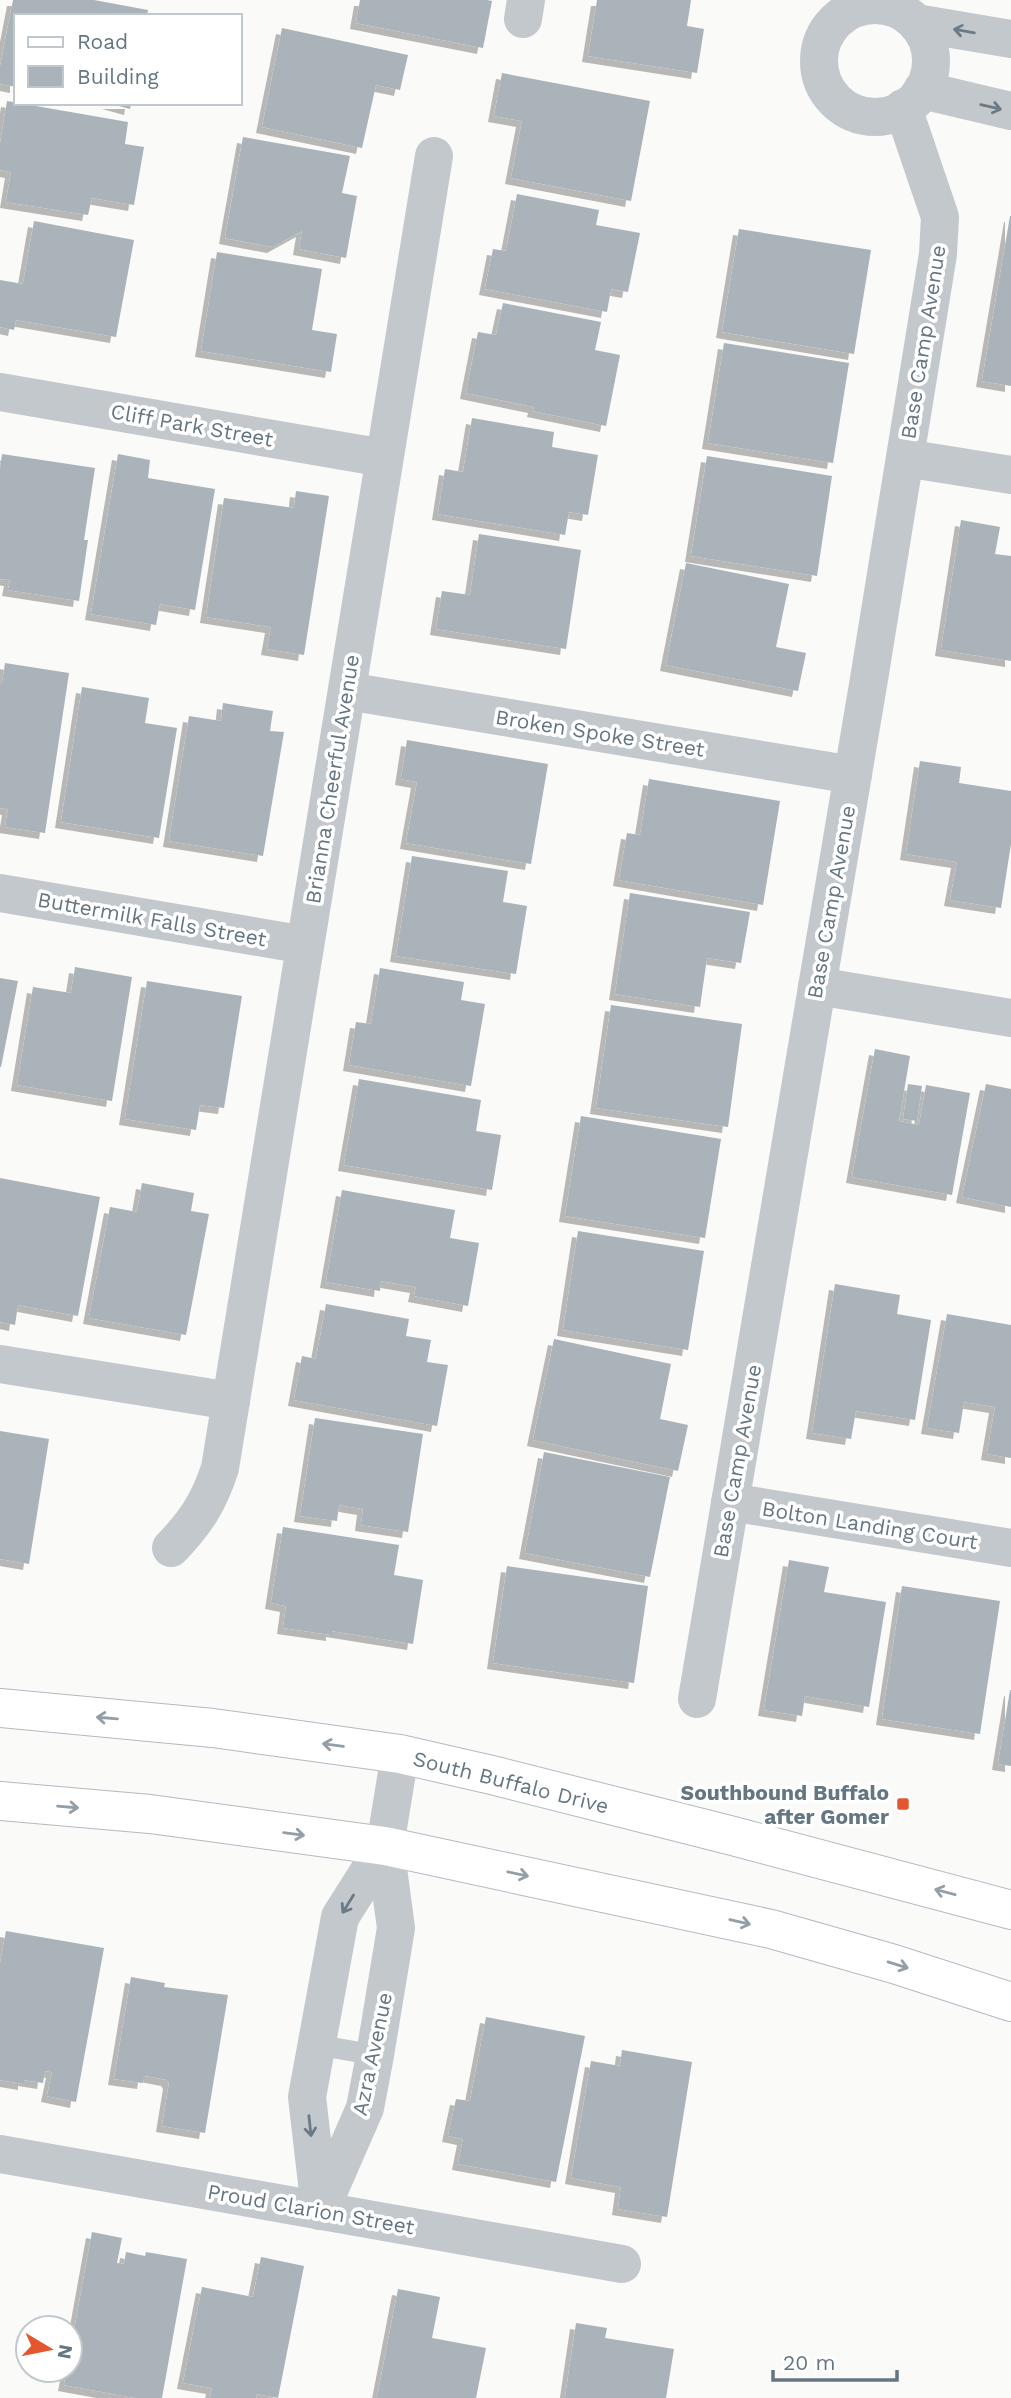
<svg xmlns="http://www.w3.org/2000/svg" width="1011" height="2398" font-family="'Work Sans',sans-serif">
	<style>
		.building { fill: #aab3b9; filter: url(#shadow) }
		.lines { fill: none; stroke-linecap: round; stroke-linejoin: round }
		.secondary-casing { stroke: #b3babf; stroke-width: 40 }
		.service { stroke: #c3c8cc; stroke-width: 21 }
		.minor { stroke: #c3c8cc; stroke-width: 38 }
		.secondary { stroke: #fff; stroke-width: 38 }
		.oneway { stroke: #6a7a87 }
		.oneway2 { stroke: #939fa8 }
		.poi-dot { fill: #e4572e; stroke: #fff; stroke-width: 2.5 }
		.labels { text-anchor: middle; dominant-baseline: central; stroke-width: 7; stroke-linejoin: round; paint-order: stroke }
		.street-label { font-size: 21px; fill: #657683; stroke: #fff }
		.poi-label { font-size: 21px; font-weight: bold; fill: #657683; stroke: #fff; text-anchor: end }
	</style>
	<defs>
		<filter id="shadow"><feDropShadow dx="-6" dy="6" stdDeviation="0" flood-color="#0004"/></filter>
	</defs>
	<rect width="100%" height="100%" fill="#fafaf8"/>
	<g class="building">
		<path d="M13 0H94L148 10 147 16H16V87L0 84V67Z"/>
		<path d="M360 0H487L492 1 483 48 356 23Z"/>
		<path d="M597 0H691L687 26 704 29 697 73 588 56Z"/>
		<path d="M282 28 408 55 400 90 376 85 362 148 262 127Z"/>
		<path d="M502 73 650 101 631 201 511 178 522 121 494 116Z"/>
		<path d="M7 101 128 122 125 144 144 147 134 205 92 198 88 215 6 202 11 172 0 170V144Z"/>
		<path d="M108 103H131L130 109Z"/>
		<path d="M243 137 350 156 342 193 357 196 346 258 299 249 302 231 273 247 225 238Z"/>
		<path d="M517 194 599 210 596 225 640 233 628 292 611 289 607 312 485 289 493 249 506 251Z"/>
		<path d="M1010 216H1011V386L982 381Z"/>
		<path d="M34 221 134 240 116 337 16 320 14 330 0 327V280L23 284Z"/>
		<path d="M739 229 871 250 854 354 722 332Z"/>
		<path d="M217 252 322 269 312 330 337 334 331 372 201 351Z"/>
		<path d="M503 303 601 322 595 350 620 355 606 426 533 411 534 407 466 393 478 332 496 335Z"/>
		<path d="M724 343 849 363 833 463 708 443Z"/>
		<path d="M472 418 554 432 552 447 598 455 588 515 569 512 565 535 438 514 445 469 463 472Z"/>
		<path d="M2 454 95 468 84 540H88L79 601 8 590 10 580 0 579V469Z"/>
		<path d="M118 454 150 460 148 478 215 489 195 610 160 604 156 625 91 614Z"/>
		<path d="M707 456 832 476 817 576 691 556Z"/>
		<path d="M296 491 329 496 304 655 267 649 271 627 206 617 224 498 294 508Z"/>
		<path d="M961 520 1000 527 995 554 1011 556V661L941 650Z"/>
		<path d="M479 534 581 550 566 649 436 629 442 591 470 595Z"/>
		<path d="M686 563 789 584 776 647 806 653 798 691 666 665Z"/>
		<path d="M5 663 69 673 45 833 5 827 8 809 0 808V684H2Z"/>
		<path d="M82 687 149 698 145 723 177 728 159 838 61 822Z"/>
		<path d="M223 703 273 711 270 731 284 732 263 856 169 841 189 716 221 721Z"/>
		<path d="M407 740 548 764 531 864 406 843 417 782 401 779Z"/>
		<path d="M920 761 961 767 959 783 1011 791V844L1001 908 950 900 957 862 906 854Z"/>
		<path d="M649 779 780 801 763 905 619 880 627 833 640 835Z"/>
		<path d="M412 856 508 871 503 902 527 906 516 974 396 956Z"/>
		<path d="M630 893 750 912 741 963 707 958 700 1007 615 994Z"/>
		<path d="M75 967 132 977 112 1101 17 1085 33 987 71 993Z"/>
		<path d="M380 968 464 982 461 1000 485 1004 471 1086 349 1065 356 1022 371 1024Z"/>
		<path d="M0 978 18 981 1 1067H0Z"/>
		<path d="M147 981 242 996 224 1108 200 1105 196 1130 125 1119Z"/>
		<path d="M611 1005 742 1024 728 1127 596 1108Z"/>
		<path d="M875 1049 910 1056 899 1121 919 1125 926 1085 970 1093 952 1195 852 1177Z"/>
		<path d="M359 1079 481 1100 476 1131 501 1135 492 1190 344 1165Z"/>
		<path d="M908 1084 922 1086 917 1121 903 1119Z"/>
		<path d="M986 1084 1011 1089V1207L962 1197Z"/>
		<path d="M581 1116 721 1139 705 1238 565 1216Z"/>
		<path d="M0 1178 100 1197 78 1316 18 1305 15 1325 0 1322Z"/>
		<path d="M142 1183 194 1193 191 1211 209 1214 186 1335 89 1318 110 1207 137 1212Z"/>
		<path d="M342 1190 455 1210 450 1238 479 1243 468 1306 414 1296 416 1287 381 1281 380 1291 326 1282Z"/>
		<path d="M578 1231 704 1251 688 1350 563 1330Z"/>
		<path d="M835 1284 900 1295 897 1314 931 1320 915 1420 856 1411 851 1439 812 1433Z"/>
		<path d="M326 1304 409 1319 406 1336 431 1340 427 1362 448 1365 437 1426 294 1400 302 1356 316 1359Z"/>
		<path d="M947 1314 1011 1325V1458L987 1454 995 1407 964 1402 959 1433 927 1428Z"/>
		<path d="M554 1339 671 1364 660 1419 688 1425 678 1471 533 1440Z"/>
		<path d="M315 1418 423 1434 408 1532 361 1525 363 1509 339 1505 337 1521 300 1516Z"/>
		<path d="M0 1431 49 1439 29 1564 0 1559Z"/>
		<path d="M544 1452 670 1477 650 1577 525 1553Z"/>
		<path d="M283 1527 399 1545 394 1575 423 1580 413 1644 332 1631V1635L283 1628 286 1606 271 1603Z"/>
		<path d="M789 1560 829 1567 824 1592 886 1602 869 1707 805 1696 802 1716 764 1710Z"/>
		<path d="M507 1566 648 1586 634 1683 493 1663Z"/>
		<path d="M902 1586 1000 1601 980 1734 882 1719Z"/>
		<path d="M1010 1690H1011V1766L998 1764Z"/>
		<path d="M6 1931 104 1948 76 2102 47 2096 52 2072 45 2071 43 2083 24 2080V2084L0 2080V1964Z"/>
		<path d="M131 1977 165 1983 164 1987 228 1995 205 2133 162 2126 169 2083 167 2080 146 2076 144 2077 143 2083 114 2079Z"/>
		<path d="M486 2017 585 2036 556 2182 458 2164 463 2139 448 2136 456 2099 470 2101Z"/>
		<path d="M622 2050 692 2062 667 2217 618 2209 621 2187 571 2178 591 2061 620 2066Z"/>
		<path d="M92 2232 122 2238 117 2263 124 2264 126 2252 145 2256 146 2252 187 2259 162 2398H135L64 2385 67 2370H70V2353Z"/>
		<path d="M261 2257 304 2266 278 2398 257 2394 256 2398H210L212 2388 183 2383 202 2287 253 2297Z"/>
		<path d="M398 2289 440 2297 432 2338 486 2348 476 2398H377Z"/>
		<path d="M576 2323 607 2328 605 2338 674 2349 666 2398H565Z"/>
	</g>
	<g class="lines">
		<defs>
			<g id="secondary">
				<path d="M0 1708 213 1728 400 1754 496 1776 733 1836 1011 1910"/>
				<path d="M0 1801 150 1814 385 1846 771 1929 894 1964 1011 2002"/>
			</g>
		</defs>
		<use href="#secondary" class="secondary-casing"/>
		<path class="service" d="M317 2045 375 2055"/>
		<g class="minor">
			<circle cx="875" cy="61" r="56"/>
			<path d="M523 19 526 0"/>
			<path d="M916 23 1011 39"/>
			<path d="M922 90 1011 111"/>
			<path d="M0 392 384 458"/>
			<path d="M905 458 1011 475"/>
			<path d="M347 691 853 775"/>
			<path d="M0 893 305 945"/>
			<path d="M817 986 1011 1018"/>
			<path d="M0 1364 231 1401"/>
			<path d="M730 1502 1011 1548"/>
			<path d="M171 1548C196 1522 209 1502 220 1468L434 156"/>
			<path d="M697 1699 869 679 938 254 940 217 903 108"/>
			<path d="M0 2154 622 2264"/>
			<path d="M320 2209 307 2097 340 1917 385 1846"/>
			<path d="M320 2211 365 2108 375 2055 396 1928 385 1846 400 1754"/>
		</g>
		<use href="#secondary" class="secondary"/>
	</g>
	<defs><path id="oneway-shaft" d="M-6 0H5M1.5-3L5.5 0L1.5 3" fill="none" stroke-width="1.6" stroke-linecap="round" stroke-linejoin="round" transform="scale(1.75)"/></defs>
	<g class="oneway">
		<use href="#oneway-shaft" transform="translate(964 31) rotate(-170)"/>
		<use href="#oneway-shaft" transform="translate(991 107) rotate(13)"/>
		<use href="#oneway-shaft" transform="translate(348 1904) rotate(122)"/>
		<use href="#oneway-shaft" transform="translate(310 2126) rotate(84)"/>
	</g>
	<g class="oneway2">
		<use href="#oneway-shaft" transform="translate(107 1718) rotate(-175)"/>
		<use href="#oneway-shaft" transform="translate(333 1745) rotate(-172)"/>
		<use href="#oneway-shaft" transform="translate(68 1807) rotate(5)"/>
		<use href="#oneway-shaft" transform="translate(294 1834) rotate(8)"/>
		<use href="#oneway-shaft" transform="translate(518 1874) rotate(12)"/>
		<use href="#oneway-shaft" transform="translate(945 1892) rotate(-165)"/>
		<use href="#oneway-shaft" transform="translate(740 1922) rotate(13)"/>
		<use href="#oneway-shaft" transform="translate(898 1965) rotate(17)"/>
	</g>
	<rect class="poi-dot" x="896" y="1797" width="14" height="14" rx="3.5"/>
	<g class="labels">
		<g class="street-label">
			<text transform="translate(923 342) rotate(-81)">Base Camp Avenue</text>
			<text transform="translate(192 425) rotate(10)">Cliff Park Street</text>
			<text transform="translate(600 733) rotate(9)">Broken Spoke Street</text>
			<text transform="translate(332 779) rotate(-81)">Brianna Cheerful Avenue</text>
			<text transform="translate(831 902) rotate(-80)">Base Camp Avenue</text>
			<text transform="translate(152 919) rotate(10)">Buttermilk Falls Street</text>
			<text transform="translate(737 1461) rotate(-80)">Base Camp Avenue</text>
			<text transform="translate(870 1525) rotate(9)">Bolton Landing Court</text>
			<text transform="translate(511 1782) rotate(14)">South Buffalo Drive</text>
			<text transform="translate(372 2054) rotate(-78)">Azra Avenue</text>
			<text transform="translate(311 2209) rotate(10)">Proud Clarion Street</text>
		</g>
		<g class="poi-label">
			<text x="889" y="1792">Southbound Buffalo<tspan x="889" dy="24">after Gomer</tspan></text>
		</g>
	</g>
	<rect x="14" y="14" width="228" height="91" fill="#ffffff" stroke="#c1c8cd" stroke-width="2"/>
	<rect x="28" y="37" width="35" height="10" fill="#ffffff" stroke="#c1c8cd" stroke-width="2"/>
	<text x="77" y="49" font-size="21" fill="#657683">Road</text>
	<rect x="28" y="66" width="35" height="21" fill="#aab3b9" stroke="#c1c8cd" stroke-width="2"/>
	<text x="77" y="84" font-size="21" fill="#657683">Building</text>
	<g transform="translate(49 2349) rotate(100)"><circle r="33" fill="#ffffff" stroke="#c1c8cd" stroke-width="2"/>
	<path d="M0-5L12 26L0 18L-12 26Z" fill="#e4572e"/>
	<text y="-10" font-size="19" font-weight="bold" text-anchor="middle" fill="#657683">N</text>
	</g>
	<path d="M773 2370v10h124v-10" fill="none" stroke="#657683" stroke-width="3.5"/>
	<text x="783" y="2370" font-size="21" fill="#657683" stroke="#ffffff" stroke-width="5" paint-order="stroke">20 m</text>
</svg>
